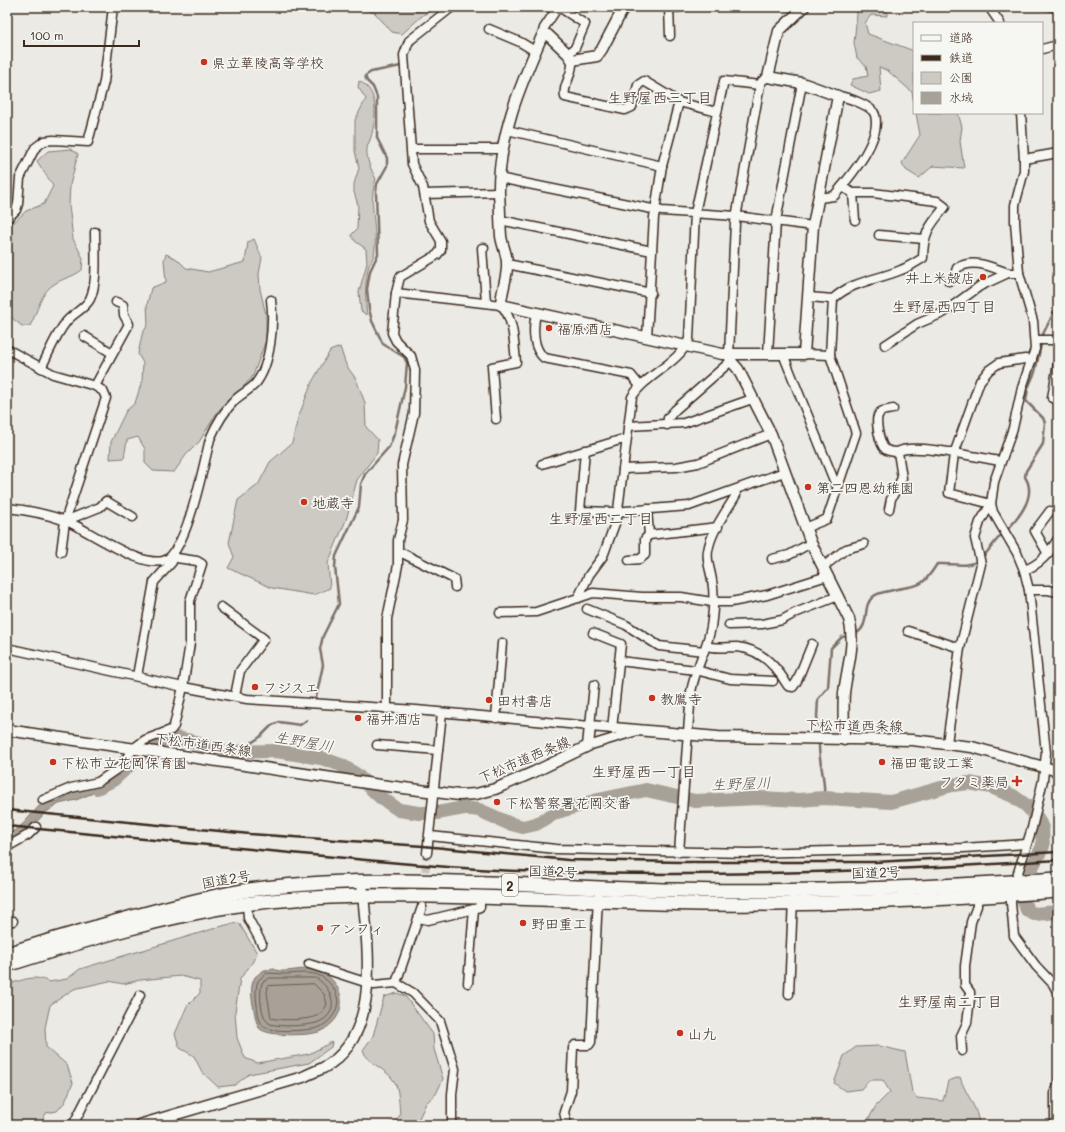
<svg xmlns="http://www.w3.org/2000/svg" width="1065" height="1132" font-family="Mali,'Klee One',sans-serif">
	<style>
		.green { fill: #cdcac4; stroke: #847a71 }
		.water { fill: #a8a198; stroke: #7c7167 }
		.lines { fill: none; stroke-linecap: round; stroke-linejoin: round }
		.shore { stroke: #675a4f; stroke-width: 1 }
		.stream { stroke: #7c7167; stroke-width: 2.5 }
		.river { stroke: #a8a198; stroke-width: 14 }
		.minor-tunnel { stroke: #c8c4bd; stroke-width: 8; stroke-dasharray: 8 4; stroke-linecap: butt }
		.minor-casing { stroke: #3b2a1e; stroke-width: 11 }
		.tertiary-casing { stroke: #3b2a1e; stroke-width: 13 }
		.trunk-casing { stroke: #3b2a1e; stroke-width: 16 }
		.minor { stroke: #f6f6f2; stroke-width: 8 }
		.tertiary { stroke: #f6f6f2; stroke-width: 10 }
		.trunk { stroke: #f6f6f2; stroke-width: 13 }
		.rail { stroke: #3b2a1e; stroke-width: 2.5 }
		.poi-dot { fill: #c8321e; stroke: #f6f6f2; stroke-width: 1.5 }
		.labels { text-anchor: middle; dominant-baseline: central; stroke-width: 3.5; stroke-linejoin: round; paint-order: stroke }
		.shield { fill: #f6f6f2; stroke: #73675e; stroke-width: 1 }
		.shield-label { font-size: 13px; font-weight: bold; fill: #3b2a1e }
		.poi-label { font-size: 14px; fill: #3b2a1e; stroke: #f6f6f2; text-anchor: start }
		.street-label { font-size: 14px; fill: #3b2a1e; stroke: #f6f6f2 }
		.neighbourhood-label { font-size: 15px; fill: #3b2a1e; stroke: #f6f6f2 }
		.water-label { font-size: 15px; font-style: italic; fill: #615449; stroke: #f6f6f2 }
	</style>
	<rect width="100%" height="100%" fill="#ebeae5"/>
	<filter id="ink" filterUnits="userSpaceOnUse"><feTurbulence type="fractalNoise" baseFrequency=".025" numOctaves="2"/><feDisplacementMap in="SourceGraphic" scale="8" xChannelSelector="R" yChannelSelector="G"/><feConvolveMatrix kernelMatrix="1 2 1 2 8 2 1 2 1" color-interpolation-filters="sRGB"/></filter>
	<g filter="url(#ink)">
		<g class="green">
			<path d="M356 7H408L417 12 421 7H438L423 15 402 34 392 32 375 13Z"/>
			<path d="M856 7H887V16L871 15 865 23 868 34 914 51V105L912 92 888 71 879 67 881 91 869 94 850 85 853 79 868 76 866 66 857 58 854 43 857 14Z"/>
			<path d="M359 81C380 91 376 119 371 137 370 141 367 145 367 149 366 160 371 169 376 179 367 204 379 229 374 255 372 260 369 264 368 269 365 285 365 299 367 315L361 311 359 292 367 263 366 249 355 241 351 235 357 229 358 205 354 192V184L359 168 355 151V120L366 99 358 87Z"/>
			<path d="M916 113H958L962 127 960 141 964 168 933 166 919 178 906 170 902 163 920 135Z"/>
			<path d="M71 149 78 154 70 185 69 205 73 239 83 258 82 270C71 278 66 277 56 283 40 291 38 312 30 326H22L7 314V229L26 211 44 204 53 186 37 161 48 151Z"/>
			<path d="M254 239 262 258 259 274 260 289 266 315V340L253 376 235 396 218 411 199 442 186 455 174 472 153 471 145 463V449L138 437 127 440 124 458 110 459 111 442 126 411 135 403 142 381 143 363 138 354 142 335 148 324 147 305 151 288 166 282 164 260 166 254 177 259 186 268 208 272 245 262 248 242Z"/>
			<path d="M340 347 346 365 356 379 365 403 366 427 378 440 377 453 357 480 346 520 328 563 330 588 314 595 272 588 228 568 234 557 229 543 238 500 258 485 270 462 292 443 298 418 312 382 330 351Z"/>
			<path d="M239 923 257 953 252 963 240 979 235 1012 237 1038 245 1058 257 1063 309 1054 332 1042 331 1047 309 1063 249 1074 235 1085 218 1087 202 1072 194 1056 180 1048 175 1034 187 1006 200 993V981L181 976 140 980 123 984 109 981 74 989 50 1005 45 1028 46 1047 67 1065 73 1083 65 1102 57 1111 46 1113 40 1125H11L7 1112V985C22 980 35 974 49 982L67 979 80 969 226 925Z"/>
			<path d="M397 993 405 996 433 1034 434 1049 443 1079 436 1094 426 1103 416 1125H381L395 1122 400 1115C399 1105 399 1088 394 1081 386 1068 368 1065 363 1050L373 1036 384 997Z"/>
			<path d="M879 1046 905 1052 912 1092 917 1098 943 1101 948 1081 960 1077C965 1094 978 1107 979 1125H865L876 1106 890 1092 883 1080H869L861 1089 845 1091 834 1083 844 1056 856 1047Z"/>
		</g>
		<g class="water">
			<path d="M113 780 103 789 76 800 59 804 46 812 28 831 7 844V836L23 824 40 805 58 801 74 792 95 787Z"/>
			<path d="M274 969C284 976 311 962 326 974 348 992 346 1018 321 1031 312 1036 266 1037 259 1028 256 1023 255 1016 254 1010 252 1000 249 987 255 977 258 974 262 972 264 970Z"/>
		</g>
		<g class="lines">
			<g class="shore">
				<path d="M267 973C273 973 279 974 285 974 306 973 321 969 334 989 343 1004 334 1020 320 1027 311 1031 270 1033 263 1026 258 1020 258 1012 257 1005 256 997 255 989 258 981Z"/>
				<path d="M270 978H316C334 989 341 1015 316 1023 305 1026 281 1027 270 1024 260 1018 259 993 262 983Z"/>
				<path d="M314 984 324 994 327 1004C325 1009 321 1014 316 1016 309 1020 279 1021 271 1018L267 993 268 986Z"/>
			</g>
			<g class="stream">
				<path d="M1039 7 1058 13"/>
				<path d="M453 11 459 7"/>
				<path d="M410 47 417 39"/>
				<path d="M1058 201C1053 218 1058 232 1055 249L1058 253"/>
				<path d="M1042 336 1058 304"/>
				<path d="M1008 529C1020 516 1037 495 1025 477L1026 471 1043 444 1045 423 1043 418 1026 401 1028 388 1035 372 1041 345"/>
				<path d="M983 557 1000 536"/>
				<path d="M857 633C871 624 861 605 874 596 878 593 884 592 889 591 916 583 919 593 937 564 951 563 965 568 978 561"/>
				<path d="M316 698 323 665 320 649 323 636 339 604 335 567 336 556 359 507 361 484 365 474 389 447 395 432 405 387 407 363 404 357 383 344 372 321 369 309 367 289 370 271 378 254 376 192 377 184 387 166V158L377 138V97L373 87 367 81 365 76 371 72 401 66"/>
				<path d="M820 733 817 717 818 699 828 687 831 648 842 637 848 636"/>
				<path d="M819 746C819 764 826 779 824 798"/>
				<path d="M238 752 260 737 271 726 279 722 300 725 307 720"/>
			</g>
			<path class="river" d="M97 788 113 780 155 742 172 737 187 740 224 752 276 751 321 758 341 765 357 775 380 797 399 810 419 813H437L464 808 479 810 508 823 523 827 536 824 557 812 598 800 646 790 695 801 759 798 799 800 824 798 891 802 952 785 969 783 991 787 1013 796 1027 806 1038 819 1042 828 1043 846 1029 873 1024 902 1027 910 1034 914 1058 912"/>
			<path class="minor-tunnel" d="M422 907 427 853"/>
			<defs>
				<g id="minor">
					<path d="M559 7 585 24 575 48 568 54"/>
					<path d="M669 7 670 36"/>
					<path d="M989 7 1000 23"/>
					<path d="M669 8 681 7"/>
					<path d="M489 29 520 42 535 51"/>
					<path d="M542 36 544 28 558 7"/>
					<path d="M1042 49 1058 45"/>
					<path d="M572 60C574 74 562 85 565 97L625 110 632 107 638 85 644 81 679 102 717 112"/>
					<path d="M1021 113 1024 159V171L1015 205V222L1019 273 1033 321 1035 349 1022 388 1013 428 994 482 991 504 993 512 1017 553 1024 570 1029 590 1046 753 1043 780 1032 828 1011 895V903L1014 936 1036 966 1053 984 1058 993"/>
					<path d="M507 130 662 166"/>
					<path d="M412 149H502"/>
					<path d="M1024 159 1058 153"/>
					<path d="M499 178 662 211 736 216 813 226"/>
					<path d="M853 193 855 220"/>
					<path d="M425 194 499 192"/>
					<path d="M819 198 834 196C849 178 882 140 875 115 873 106 847 97 838 96"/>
					<path d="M7 219 16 210 18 204 20 178 35 148 44 141 53 140 88 142 104 82 113 7"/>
					<path d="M500 220 652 251"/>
					<path d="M879 235 924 239"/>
					<path d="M484 248H482L486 302"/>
					<path d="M507 264 651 293"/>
					<path d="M949 281 955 274 957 268C974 258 991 267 1008 273"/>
					<path d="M396 293 501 305C514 318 514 344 516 362L492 367 496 419"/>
					<path d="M809 297 833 299"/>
					<path d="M536 313C533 328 532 347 544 358L631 375 640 386"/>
					<path d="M84 336 112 353"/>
					<path d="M647 337 654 217 662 166 679 102"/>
					<path d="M1035 340H1058"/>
					<path d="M885 345 917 324 943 313 980 286 1008 273H1019"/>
					<path d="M7 349 53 374 95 386 103 391 106 398 65 521 61 552"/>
					<path d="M768 354 776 221 802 83"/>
					<path d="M785 354V359L835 483 838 486"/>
					<path d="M804 354 830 355 833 299C852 281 877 280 901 270 909 267 916 262 923 258 923 233 930 225 945 207L937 201 873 193H853L842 187"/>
					<path d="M729 355 735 223 760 85 762 81 768 77"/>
					<path d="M1058 364 1052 398 1058 399"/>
					<path d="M41 368C49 353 55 336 66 322 73 313 85 309 90 299 98 283 95 250 95 232"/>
					<path d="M95 386 129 324 124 315 123 305 116 302"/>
					<path d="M893 409C889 410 881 410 879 414 874 419 880 445 885 449 889 452 893 452 898 452"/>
					<path d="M667 425 668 418 675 410 731 361"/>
					<path d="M628 426 684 423 752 399"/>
					<path d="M585 450 580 511 613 512 689 506 784 472"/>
					<path d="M542 464 620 440H626"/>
					<path d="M623 469 676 467 698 463 771 434"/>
					<path d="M7 508C27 510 47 514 66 521 86 528 152 578 171 556 190 534 203 468 210 439 216 425 224 411 235 400 241 394 250 390 256 383 271 364 274 323 271 300"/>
					<path d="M647 509 649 535 718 527"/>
					<path d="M889 509 891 499 902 478 898 452C911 442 981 458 1000 461"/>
					<path d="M65 521 100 507 106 501 133 517"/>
					<path d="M805 528 827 519 856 433 830 355"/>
					<path d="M399 553 404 554 454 579 455 587"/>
					<path d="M1048 554 1035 531 1050 511"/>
					<path d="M772 559 789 555 811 543"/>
					<path d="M629 560 640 559 645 555V539L649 535"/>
					<path d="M823 567 846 549 864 544"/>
					<path d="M1024 570C1040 565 1049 553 1058 539"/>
					<path d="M1029 590H1048L1058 592"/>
					<path d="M578 598 589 575 603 556 617 518 632 397C645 375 680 363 689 339L695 213 724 81 760 85"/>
					<path d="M221 607 264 639 240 671 235 696"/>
					<path d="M587 609 626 625 659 646 704 651"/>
					<path d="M500 613 536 612 593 593 642 597H681L712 602H731L767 595 827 576"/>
					<path d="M729 625 762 624 782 620 795 613 838 596"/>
					<path d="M908 631 960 648"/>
					<path d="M593 633 621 644 612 729"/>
					<path d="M706 646C716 649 727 647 737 647 760 649 777 667 788 686L793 687 797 681 812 644"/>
					<path d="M7 648 183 687 247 699 416 710 590 726 594 685"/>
					<path d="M619 661 696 670 730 679 773 681"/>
					<path d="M137 676 154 582 172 562V558"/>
					<path d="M387 709V619L398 565V540L403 520 402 465 414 413 415 370 411 356 396 341 392 333 396 293 400 277 437 255 441 250V241L429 221 423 187 412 164 404 55 409 41 452 7"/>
					<path d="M496 718 502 643"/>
					<path d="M947 743 960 648 981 564 975 538 980 522 991 504 949 493 954 454 980 381 989 370 999 363 1025 359 1032 360"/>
					<path d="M377 745 438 750"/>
					<path d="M588 746 637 731"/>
					<path d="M43 800 71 788 98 782 120 767 134 748 145 740 171 730 174 726 183 687 190 643V601L202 564 197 561 170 557"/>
					<path d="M430 836 556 849 748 853 963 848 1026 844"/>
					<path d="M7 847 28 835 36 827"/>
					<path d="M679 852 691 692C695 669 707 649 711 627 713 613 715 594 712 581 711 571 706 561 708 551 711 531 726 512 736 495L735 490"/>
					<path d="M427 853 442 713"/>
					<path d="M247 904 248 918 262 944"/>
					<path d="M419 918 428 920 474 909 480 907V897"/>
					<path d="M7 922 13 921"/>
					<path d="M309 964 374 985 396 983 413 993 440 1021 455 1069 452 1094V1125"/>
					<path d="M396 983 422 907"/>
					<path d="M468 983 474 909"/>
					<path d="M789 994 793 899"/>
					<path d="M962 1051 961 1036 967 1023 970 999V992L965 985V966L971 922 977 906V896"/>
					<path d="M73 1125 140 995"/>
					<path d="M567 1125 564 1112 571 1091 573 1048 575 1045H589L591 1042 598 897"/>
					<path d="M1055 1125V1092L1058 1083"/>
				</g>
				<g id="tertiary">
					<path d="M624 7 602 49 597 56 572 60 568 54 548 35 542 36C520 86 498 137 499 193 500 207 500 222 501 236 502 245 507 254 507 263 508 277 501 291 501 305L722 354H804L813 226 838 96 802 83 768 77 779 31 804 7"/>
					<path d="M729 355 731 361 738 369 771 434 811 543 849 619C856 644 847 667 844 693 843 708 844 724 844 740"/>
					<path d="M7 730 380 785 459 795 476 794 495 789 534 772 588 746 590 726 718 737 912 740 972 747 1058 771"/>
					<path d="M139 1125 303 1077C309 1074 316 1071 323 1068 385 1035 366 939 362 882"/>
				</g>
				<g id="trunk">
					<path d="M7 954C56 938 106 924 155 911 186 903 217 895 249 890 390 871 533 888 675 890 802 893 931 888 1058 879"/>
					<path d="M7 965C85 940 163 916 244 904 322 894 400 895 478 897 538 899 598 901 659 903 792 907 926 901 1058 891"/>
				</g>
			</defs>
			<use href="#minor" class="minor-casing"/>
			<use href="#tertiary" class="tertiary-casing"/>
			<use href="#trunk" class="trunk-casing"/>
			<use href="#minor" class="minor"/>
			<use href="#tertiary" class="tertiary"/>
			<use href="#trunk" class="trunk"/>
			<g class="rail">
				<path d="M7 810 250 834 423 846 568 860 682 862H875L1058 852"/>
				<path d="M7 826C112 836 218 846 323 856 388 862 453 869 518 871 698 878 879 872 1058 860"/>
			</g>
		</g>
	</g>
	<g class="poi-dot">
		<circle cx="204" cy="62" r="4"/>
		<circle cx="983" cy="277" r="4"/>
		<circle cx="549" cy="328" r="4"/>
		<circle cx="808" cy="487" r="4"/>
		<circle cx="304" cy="502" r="4"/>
		<circle cx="255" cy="687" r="4"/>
		<circle cx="652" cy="698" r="4"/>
		<circle cx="489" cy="700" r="4"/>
		<circle cx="358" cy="718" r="4"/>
		<circle cx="53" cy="762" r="4"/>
		<circle cx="882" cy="762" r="4"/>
		<path d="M1015 775h4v4h4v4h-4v4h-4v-4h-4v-4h4z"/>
		<circle cx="497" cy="802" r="4"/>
		<circle cx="523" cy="923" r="4"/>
		<circle cx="320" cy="928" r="4"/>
		<circle cx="680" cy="1033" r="4"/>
	</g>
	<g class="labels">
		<rect class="shield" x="502" y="874" width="16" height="22" rx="3"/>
		<g class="shield-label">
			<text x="510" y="885">2</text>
		</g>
		<g class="poi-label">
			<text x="212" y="62">県立華陵高等学校</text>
			<text x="975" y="277" text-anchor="end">井上米殻店</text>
			<text x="557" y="328">福原酒店</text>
			<text x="816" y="487">第二四恩幼稚園</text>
			<text x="312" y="502">地蔵寺</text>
			<text x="263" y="687">フジスエ</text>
			<text x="660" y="698">教鷹寺</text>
			<text x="497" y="700">田村書店</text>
			<text x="366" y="718">福井酒店</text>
			<text x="61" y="762">下松市立花岡保育園</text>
			<text x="890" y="762">福田電設工業</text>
			<text x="1009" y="781" text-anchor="end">フタミ薬局</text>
			<text x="505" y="802">下松警察署花岡交番</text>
			<text x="531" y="923">野田重工</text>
			<text x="328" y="928">アンフィ</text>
			<text x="688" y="1033">山九</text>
		</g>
		<g class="street-label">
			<text transform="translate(854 725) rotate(1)">下松市道西条線</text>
			<text transform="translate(203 744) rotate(8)">下松市道西条線</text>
			<text transform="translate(524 759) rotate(-23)">下松市道西条線</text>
			<text transform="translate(553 871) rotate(2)">国道2号</text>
			<text transform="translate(876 872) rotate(-2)">国道2号</text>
			<text transform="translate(226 879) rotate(-10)">国道2号</text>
		</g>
		<g class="neighbourhood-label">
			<text x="660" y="97">生野屋西三丁目</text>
			<text x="944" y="306">生野屋西四丁目</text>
			<text x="601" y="518">生野屋西二丁目</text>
			<text x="644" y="771">生野屋西一丁目</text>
			<text x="950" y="1001">生野屋南二丁目</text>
		</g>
		<g class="water-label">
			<text transform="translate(304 741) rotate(10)">生野屋川</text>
			<text transform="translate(741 783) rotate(-2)">生野屋川</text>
		</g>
	</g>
	<rect width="1065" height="1132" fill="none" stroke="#f6f6f2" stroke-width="24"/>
	<rect x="12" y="12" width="1041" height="1108" fill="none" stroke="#3b2a1e" stroke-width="1.5" filter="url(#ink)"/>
	<rect x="913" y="22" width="130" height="92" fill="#f6f6f2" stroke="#aba49d"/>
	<rect x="921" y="35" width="20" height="6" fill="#f6f6f2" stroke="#aba49d"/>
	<text x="949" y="42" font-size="12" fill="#3b2a1e">道路</text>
	<rect x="921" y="55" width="20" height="6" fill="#3b2a1e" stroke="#aba49d"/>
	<text x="949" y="62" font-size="12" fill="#3b2a1e">鉄道</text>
	<rect x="921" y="72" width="20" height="12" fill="#cdcac4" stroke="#aba49d"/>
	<text x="949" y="82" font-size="12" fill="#3b2a1e">公園</text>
	<rect x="921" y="92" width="20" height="12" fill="#a8a198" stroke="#aba49d"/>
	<text x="949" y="102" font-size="12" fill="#3b2a1e">水域</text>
	<path d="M24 40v6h115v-6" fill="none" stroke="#3b2a1e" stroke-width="2"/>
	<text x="30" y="40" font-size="12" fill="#3b2a1e" stroke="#f6f6f2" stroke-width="3" paint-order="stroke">100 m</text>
</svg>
